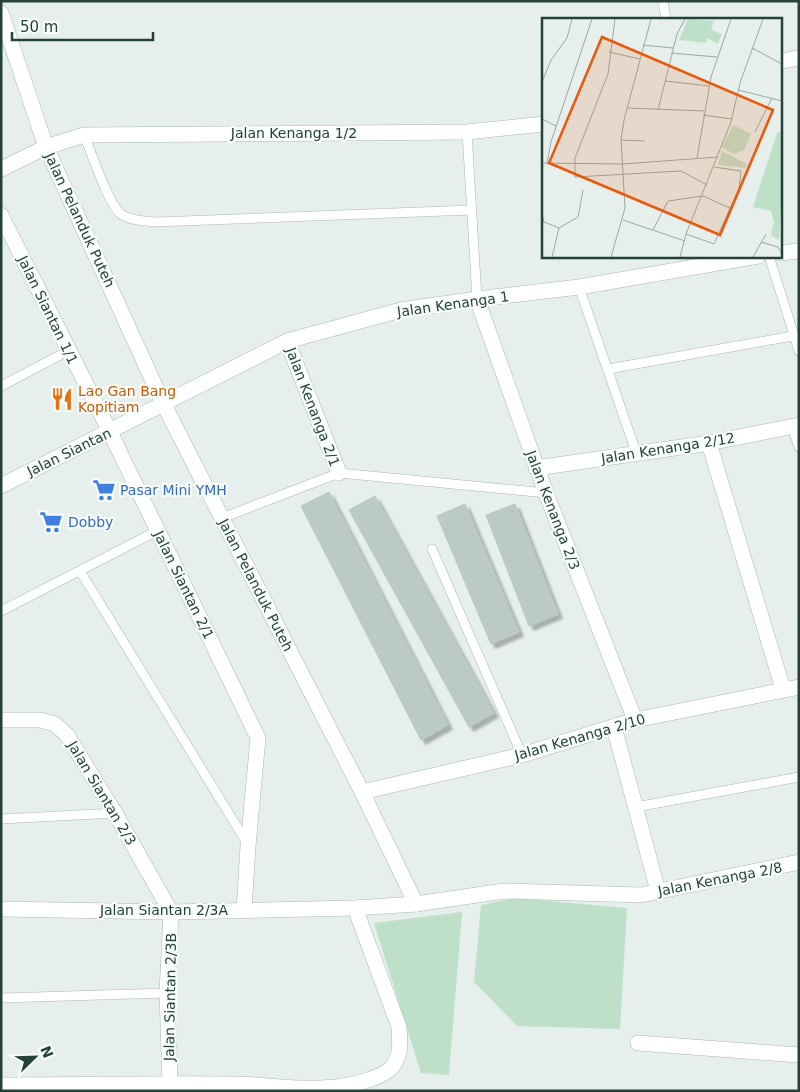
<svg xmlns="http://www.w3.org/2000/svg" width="800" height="1092" font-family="'DejaVu Sans',sans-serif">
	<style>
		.green { fill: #bfe0c8 }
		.building { fill: #bbcac4; stroke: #b8c9c2; filter: url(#shadow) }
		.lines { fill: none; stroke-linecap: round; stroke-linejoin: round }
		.lane-casing { stroke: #a8b8b2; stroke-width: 10 }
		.street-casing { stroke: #a8b8b2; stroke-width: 16 }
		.lane { stroke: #fff; stroke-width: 9 }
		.street { stroke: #fff; stroke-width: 15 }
		.labels { text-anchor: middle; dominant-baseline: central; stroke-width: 4.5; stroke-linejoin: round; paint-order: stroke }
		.street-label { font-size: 14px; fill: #24423a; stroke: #f7fbf9 }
		.food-label { font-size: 14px; fill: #c56008; stroke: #f7fbf9; text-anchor: start }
		.shop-label { font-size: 14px; fill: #366cbe; stroke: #f7fbf9; text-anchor: start }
		.inset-road { fill: none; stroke: #98aaa4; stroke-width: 1 }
		.view { fill: #e8590c; fill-opacity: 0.15; stroke: #e8590c; stroke-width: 2.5 }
		.inset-edge { fill: none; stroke: #24423a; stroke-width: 2.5 }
	</style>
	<defs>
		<filter id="shadow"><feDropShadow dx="4.5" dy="4.5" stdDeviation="1" flood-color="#0004"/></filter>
	</defs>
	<rect width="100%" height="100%" fill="#e6efeb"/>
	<g class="green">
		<path d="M516 898 627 908 620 1029 517 1026 474 982 481 905Z"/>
		<path d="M462 912 449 1075 421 1073 374 923Z"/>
	</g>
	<g class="building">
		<path d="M329 492 448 725 421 740 301 506Z"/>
		<path d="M375 496 494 713 469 727 349 510Z"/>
		<path d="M465 504 519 632 491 644 437 516Z"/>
		<path d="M515 504 558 614 529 626 486 515Z"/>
	</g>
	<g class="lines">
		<defs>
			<g id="lane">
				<path d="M663 1 666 19"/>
				<path d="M467 132 477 299"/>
				<path d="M84 135C91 151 109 207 122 215 132 221 145 221 156 222L472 210"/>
				<path d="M769 256 799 351"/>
				<path d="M579 287 636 452"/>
				<path d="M608 369 793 336"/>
				<path d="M1 386 68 351"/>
				<path d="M792 427 799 447"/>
				<path d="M222 518 339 473 546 493"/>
				<path d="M432 549 522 755"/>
				<path d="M80 571 247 843"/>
				<path d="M1 611 157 531"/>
				<path d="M636 807 799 777"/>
				<path d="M1 819 115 813"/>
				<path d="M1 998 167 993"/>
			</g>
			<g id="street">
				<path d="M1 13 46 147 163 403 362 792 416 904"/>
				<path d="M781 61 799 58"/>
				<path d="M1 169 46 147 84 135 467 132 544 124"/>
				<path d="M1 215 110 432 258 738 248 846 244 910"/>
				<path d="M781 253 799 251"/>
				<path d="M477 299 546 493 635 720"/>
				<path d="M287 341 339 473"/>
				<path d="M709 443 783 689"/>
				<path d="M536 468 709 443 799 425"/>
				<path d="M1 486 287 341 401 310 477 299 579 287 758 256"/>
				<path d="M1 720H40L55 724 67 735 115 813 171 912 167 993 170 1083"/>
				<path d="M614 727 658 891"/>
				<path d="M362 792 522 755 635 720 799 687"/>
				<path d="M1 909 171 912 355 908 416 904 504 891 641 895 799 862"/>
				<path d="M638 1043 799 1055"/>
				<path d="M1 1085C77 1085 153 1083 229 1084 267 1084 305 1092 343 1086 356 1084 379 1078 389 1070 402 1059 400 1042 399 1027L355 908"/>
			</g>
		</defs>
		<use href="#lane" class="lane-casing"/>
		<use href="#street" class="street-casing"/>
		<use href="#lane" class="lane"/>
		<use href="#street" class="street"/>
	</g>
	<defs>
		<symbol id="restaurant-bare" viewBox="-9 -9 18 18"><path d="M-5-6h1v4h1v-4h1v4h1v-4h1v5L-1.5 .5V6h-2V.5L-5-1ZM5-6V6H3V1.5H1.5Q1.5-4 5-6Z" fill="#e8710a" stroke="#f7fbf9" stroke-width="2.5" paint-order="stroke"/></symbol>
		<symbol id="supermarket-bare" viewBox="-9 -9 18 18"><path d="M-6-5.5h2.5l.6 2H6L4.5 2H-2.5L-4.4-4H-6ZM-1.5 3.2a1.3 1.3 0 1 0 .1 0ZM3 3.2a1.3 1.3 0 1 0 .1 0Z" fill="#3f7fe0" stroke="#f7fbf9" stroke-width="2.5" paint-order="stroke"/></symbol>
	</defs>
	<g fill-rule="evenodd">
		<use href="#restaurant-bare" x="46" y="383" width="32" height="32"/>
		<use href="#supermarket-bare" x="88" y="474" width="32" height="32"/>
		<use href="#supermarket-bare" x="35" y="506" width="32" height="32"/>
	</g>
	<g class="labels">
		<g class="street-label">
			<text x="294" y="133">Jalan Kenanga 1/2</text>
			<text transform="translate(80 220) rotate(65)">Jalan Pelanduk Puteh</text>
			<text transform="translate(453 304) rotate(-8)">Jalan Kenanga 1</text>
			<text transform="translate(48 310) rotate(64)">Jalan Siantan 1/1</text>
			<text transform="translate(313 407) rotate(69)">Jalan Kenanga 2/1</text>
			<text transform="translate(668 448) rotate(-9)">Jalan Kenanga 2/12</text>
			<text transform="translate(69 452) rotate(-26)">Jalan Siantan</text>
			<text transform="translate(553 510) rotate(69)">Jalan Kenanga 2/3</text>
			<text transform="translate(184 585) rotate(64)">Jalan Siantan 2/1</text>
			<text transform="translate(256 585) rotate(63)">Jalan Pelanduk Puteh</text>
			<text transform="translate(580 737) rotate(-16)">Jalan Kenanga 2/10</text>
			<text transform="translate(102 793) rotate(59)">Jalan Siantan 2/3</text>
			<text transform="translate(720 879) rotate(-11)">Jalan Kenanga 2/8</text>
			<text x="164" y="910">Jalan Siantan 2/3A</text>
			<text transform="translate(170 997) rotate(-89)">Jalan Siantan 2/3B</text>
		</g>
		<g class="food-label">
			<text x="78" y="391">Lao Gan Bang<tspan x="78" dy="16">Kopitiam</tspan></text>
		</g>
		<g class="shop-label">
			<text x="120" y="490">Pasar Mini YMH</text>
			<text x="68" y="522">Dobby</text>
		</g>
	</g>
	<g transform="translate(542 18)">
		<rect width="240" height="240" fill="#e6efeb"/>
		<path d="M146 1 172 3 169 12 180 16 176 26 165 20 164 25 137 22ZM191 107 209 116 202 132 192 136 180 129ZM240 113V176L237 222 229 217 232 204 229 193 211 189 235 115ZM180 133 205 146 203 150 176 147Z" fill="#bfe0c8"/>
		<path class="inset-road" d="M73 1 66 56 33 140V159L139 153 165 167M101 27 131 30M210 30 240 46M67 34 98 41M129 35 175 39M123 63 167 68M0 64 9 42 25 20 30 1M196 72 240 83M85 90 162 93M116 92 135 16 143 1M161 97 190 101M0 101 14 108M213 114 230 80M79 122 103 123M155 140 169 59 189 1M0 145 81 146 176 139M5 145 9 124 50 1M0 196 2 204 17 210M81 202 143 223M111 212 126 183 161 178 188 190M144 216 172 226 197 171 199 153 172 149M219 224 236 229 240 235M10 239 17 210 36 199 41 172M69 239 83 190 79 122 82 102 109 1M138 239 144 216 189 104 198 65 221 1M211 239 224 216"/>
		<path class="view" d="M60 19 231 92 178 217 7 145Z"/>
		<rect width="240" height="240" class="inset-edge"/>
	</g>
	<rect width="800" height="1092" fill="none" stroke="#24423a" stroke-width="5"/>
	<g transform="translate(35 1057) rotate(67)" stroke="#f7fbf9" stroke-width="4" paint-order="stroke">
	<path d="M0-4L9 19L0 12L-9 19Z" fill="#24423a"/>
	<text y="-8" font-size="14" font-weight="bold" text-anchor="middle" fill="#24423a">N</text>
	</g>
	<path d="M12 32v8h141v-8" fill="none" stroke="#24423a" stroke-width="2.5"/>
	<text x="20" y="32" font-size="15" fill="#24423a" stroke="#f7fbf9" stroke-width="4" paint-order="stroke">50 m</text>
</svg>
